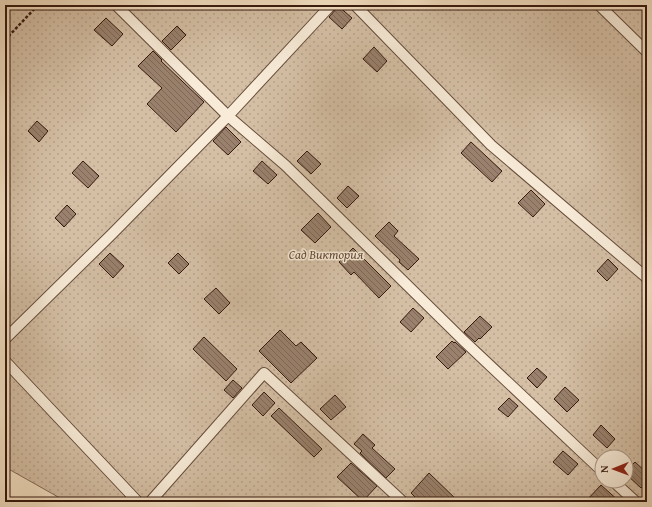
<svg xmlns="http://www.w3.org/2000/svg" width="652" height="507" font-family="'Gentium Book Plus',serif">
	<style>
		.grass { fill: url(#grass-dots); stroke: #866c5a; fill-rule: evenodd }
		.building { fill: url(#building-back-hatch); stroke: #371a0f }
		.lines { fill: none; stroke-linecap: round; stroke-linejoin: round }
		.service-casing { stroke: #664c3c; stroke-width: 12 }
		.path { stroke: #371a0f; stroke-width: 2.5; stroke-dasharray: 3 2; stroke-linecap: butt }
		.service { stroke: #f8ecd9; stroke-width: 10 }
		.labels { text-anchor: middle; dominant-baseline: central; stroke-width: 3; stroke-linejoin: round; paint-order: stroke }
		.park-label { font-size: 13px; font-style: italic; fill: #664c3c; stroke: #f8ecd9 }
	</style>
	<defs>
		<pattern id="grass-dots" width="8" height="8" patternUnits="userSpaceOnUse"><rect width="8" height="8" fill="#d4bfa5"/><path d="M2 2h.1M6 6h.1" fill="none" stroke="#b7a48d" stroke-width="1.8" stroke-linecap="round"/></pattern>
		<pattern id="building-back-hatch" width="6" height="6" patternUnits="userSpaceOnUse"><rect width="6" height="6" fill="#99816d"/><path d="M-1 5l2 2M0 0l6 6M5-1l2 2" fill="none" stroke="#7e6958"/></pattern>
	</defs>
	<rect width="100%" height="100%" fill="#f4e1c4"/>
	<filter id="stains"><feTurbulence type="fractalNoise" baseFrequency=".005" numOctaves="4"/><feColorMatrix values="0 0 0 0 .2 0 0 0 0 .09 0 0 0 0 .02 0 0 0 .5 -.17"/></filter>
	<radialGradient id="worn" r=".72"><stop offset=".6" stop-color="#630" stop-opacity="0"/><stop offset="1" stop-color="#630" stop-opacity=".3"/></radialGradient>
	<path class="grass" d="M5 5H647V502H67L5 467ZM602 457H626V481H602Z"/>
	<g class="building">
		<path d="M337 5 352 18 342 29 329 17 336 9Z"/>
		<path d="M106 18 123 34 112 46 94 30Z"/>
		<path d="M177 26 186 35 171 50 162 41Z"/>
		<path d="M374 47 387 61 377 72 363 59Z"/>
		<path d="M153 51 162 60 161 61 204 102 176 132 147 104 162 88 138 66Z"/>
		<path d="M37 121 48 131 39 142 28 131Z"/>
		<path d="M226 127 241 142 228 155 213 141Z"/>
		<path d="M471 142 502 171 492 182 461 153Z"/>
		<path d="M307 151 321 164 311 174 297 161Z"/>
		<path d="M83 161 99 176 88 188 72 173Z"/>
		<path d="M262 161 277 175 268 184 253 171Z"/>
		<path d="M348 186 359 196 347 208 337 198Z"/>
		<path d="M531 190 545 204 533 217 518 203Z"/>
		<path d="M67 205 76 214 64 227 55 218Z"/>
		<path d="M318 213 331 227 315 243 301 230Z"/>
		<path d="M389 222 398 231 394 236 419 259 408 270 399 262 400 260 375 236Z"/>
		<path d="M353 248 391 286 379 298 354 272 351 275 339 262Z"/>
		<path d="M110 253 124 266 113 278 99 264Z"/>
		<path d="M178 253 189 264 179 274 168 263Z"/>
		<path d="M608 259 618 269 607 281 597 271Z"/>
		<path d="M216 288 230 303 219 314 204 299Z"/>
		<path d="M413 308 424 318 411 332 400 322Z"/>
		<path d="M480 316 492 327 480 339 479 338 475 342 464 332Z"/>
		<path d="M280 330 296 346 301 342 317 358 291 383 259 351Z"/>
		<path d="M204 337 237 369 226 381 193 349Z"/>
		<path d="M452 341 454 343 455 342 466 352 448 369 436 357Z"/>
		<path d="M537 368 547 377 537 388 527 378Z"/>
		<path d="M233 380 242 388 233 398 224 390Z"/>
		<path d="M565 387 579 400 567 412 554 399Z"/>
		<path d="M264 392 275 403 263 416 252 405Z"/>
		<path d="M335 395 346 407 331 420 320 409Z"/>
		<path d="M509 398 518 406 508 417 498 409Z"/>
		<path d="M279 408 322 449 314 457 271 416Z"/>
		<path d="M601 425 615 439 607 448 593 435Z"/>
		<path d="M363 434 375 445 372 448 395 469 386 478 360 453 362 451 354 444Z"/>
		<path d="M563 451 578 464 568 475 553 462Z"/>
		<path d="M635 462 647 473V482L641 488 626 474V471Z"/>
		<path d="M351 463 377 486 363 501 337 477Z"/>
		<path d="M429 473 459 502H420L411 493Z"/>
		<path d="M601 485 620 502H585Z"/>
	</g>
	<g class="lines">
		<defs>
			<g id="service">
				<path d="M116 5 228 116 285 165 464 341 602 471"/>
				<path d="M355 5 491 145 647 278"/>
				<path d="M599 5 647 52"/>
				<path d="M5 339 112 234 228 116 331 5"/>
				<path d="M5 361 138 502"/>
				<path d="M613 481 636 502"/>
				<path d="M150 502 264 373 403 502"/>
			</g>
		</defs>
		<use href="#service" class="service-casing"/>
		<path class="path" d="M5 40 38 5"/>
		<use href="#service" class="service"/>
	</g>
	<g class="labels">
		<g class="park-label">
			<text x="326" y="254">Сад Виктория</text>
		</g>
	</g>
	<rect width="652" height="507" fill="none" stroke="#f4e1c4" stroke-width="20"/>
	<rect x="6" y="6" width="640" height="495" fill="none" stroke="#371a0f" stroke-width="2"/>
	<rect x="10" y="10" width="632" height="487" fill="none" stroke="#371a0f"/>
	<g transform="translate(614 469) rotate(269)"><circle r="19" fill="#f8ecd9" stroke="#ab9888"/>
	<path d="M0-3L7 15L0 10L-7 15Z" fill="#8f2418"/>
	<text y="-6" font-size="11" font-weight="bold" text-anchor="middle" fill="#371a0f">N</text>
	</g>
	<rect width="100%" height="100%" filter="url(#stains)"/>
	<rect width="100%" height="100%" fill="url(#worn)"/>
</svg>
